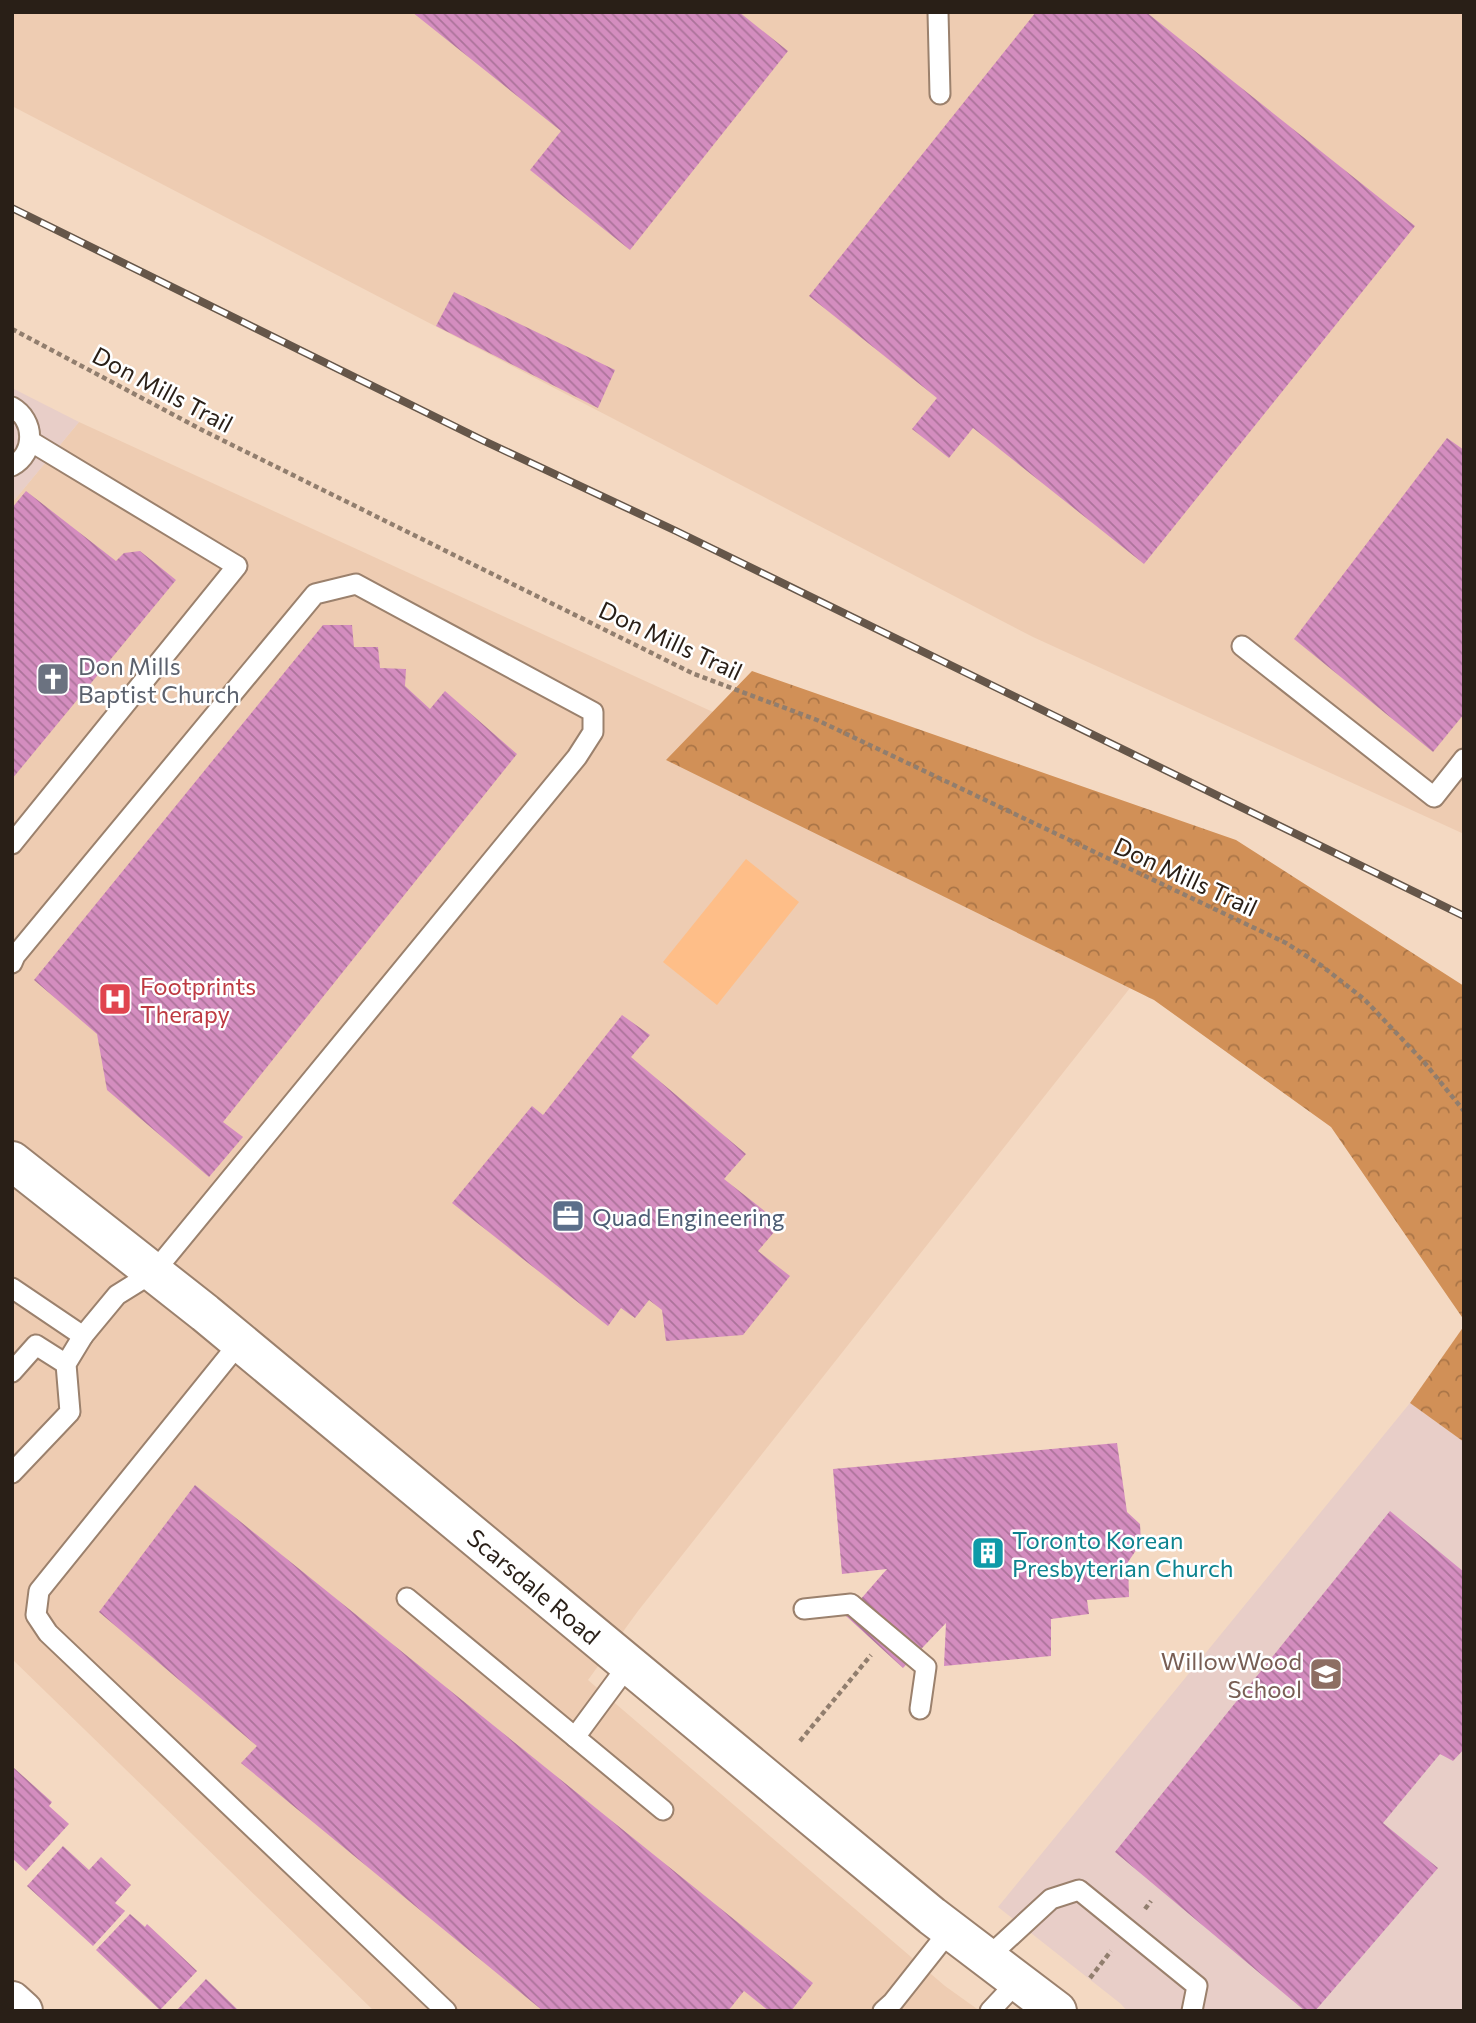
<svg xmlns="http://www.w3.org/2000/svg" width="1476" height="2023" font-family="Commissioner,sans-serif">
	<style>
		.built { fill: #eeccb2 }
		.education { fill: #e8cec8 }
		.forest { fill: url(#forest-crowns) }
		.pitch { fill: #febe88 }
		.building { fill: url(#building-back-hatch) }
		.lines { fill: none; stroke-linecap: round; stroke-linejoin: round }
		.service-casing { stroke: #9b816d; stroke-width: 23 }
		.minor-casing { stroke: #9b816d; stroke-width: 42 }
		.path { stroke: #917e6e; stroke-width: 4.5; stroke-dasharray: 5 3.5; stroke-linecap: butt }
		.service { stroke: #fff; stroke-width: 19 }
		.minor { stroke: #fff; stroke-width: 38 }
		.rail-casing { stroke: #655649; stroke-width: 8 }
		.rail { stroke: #fff; stroke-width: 5; stroke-dasharray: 16; stroke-linecap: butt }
		.labels { text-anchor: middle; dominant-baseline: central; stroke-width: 5; stroke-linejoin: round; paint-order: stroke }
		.street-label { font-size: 24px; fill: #291f17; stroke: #fff }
		.worship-label { font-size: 24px; fill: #5b616d; stroke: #fff; text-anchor: start }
		.health-label { font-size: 24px; fill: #be3a42; stroke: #fff; text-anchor: start }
		.service-label { font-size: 24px; fill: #4e5e75; stroke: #fff; text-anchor: start }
		.culture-label { font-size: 24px; fill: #0d838f; stroke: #fff; text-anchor: start }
		.education-label { font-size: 24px; fill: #785e54; stroke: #fff; text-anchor: end }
	</style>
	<defs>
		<pattern id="forest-crowns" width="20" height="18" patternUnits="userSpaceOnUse" patternTransform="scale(1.75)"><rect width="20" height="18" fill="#d19057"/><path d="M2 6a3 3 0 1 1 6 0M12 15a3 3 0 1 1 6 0" fill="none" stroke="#aa7547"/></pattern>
		<pattern id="building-back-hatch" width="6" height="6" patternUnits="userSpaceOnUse" patternTransform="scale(1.75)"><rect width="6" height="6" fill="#d48dbf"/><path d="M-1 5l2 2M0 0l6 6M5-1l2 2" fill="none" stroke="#ac739a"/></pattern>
	</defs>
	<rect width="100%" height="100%" fill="#f4d9c2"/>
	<g class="built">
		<path d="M12 12H1464V834L1033 637 12 106Z"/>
		<path d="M79 422 713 712 667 760 1130 988 638 1611 588 1680 945 1986 980 2011H374L12 1659V503Z"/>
	</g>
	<g class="education">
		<path d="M12 388 79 422 12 503Z"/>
		<path d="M1410 1403 1464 1442V2011H1127L1121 2004 998 1907Z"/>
	</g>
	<g class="forest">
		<path d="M752 671 1236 840 1464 986V1320L1331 1127 1154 1000 666 760Z"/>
		<path d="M1464 1326V1442L1410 1403Z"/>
	</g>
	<path class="pitch" d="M746 859 799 902 717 1005 663 962Z"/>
	<g class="building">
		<path d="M412 12H739L788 51 630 250 530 170 561 131Z"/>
		<path d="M1036 12H1146L1415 226 1144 564 973 428 949 458 912 429 937 398 809 296Z"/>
		<path d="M454 292 615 370 598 408 436 326Z"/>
		<path d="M1447 438 1464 450V714L1433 752 1294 639Z"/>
		<path d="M26 491 116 561 124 553 140 551 176 580 12 779V508Z"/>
		<path d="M323 625H352L354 647H378L380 668 406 669 405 686 430 709 445 691 517 754 223 1122 243 1137 209 1177 107 1090 97 1034 34 980Z"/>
		<path d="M622 1015 650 1035 631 1057 746 1154 724 1179 781 1224 758 1251 790 1276 743 1335 666 1341 662 1310 649 1300 635 1318 621 1308 608 1326 452 1203 532 1106 543 1115Z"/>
		<path d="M1117 1443 1127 1512 1140 1524 1141 1543 1128 1562 1129 1597 1087 1600 1089 1614 1051 1619V1656L944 1666 946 1623 903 1668 846 1616 887 1569 842 1574 833 1469Z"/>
		<path d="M195 1485 813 1983 791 2011H769L744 1991 728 2011H543L241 1763 257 1746 99 1612Z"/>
		<path d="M1390 1511 1464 1572V1749L1453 1761 1440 1754 1383 1823 1438 1868 1315 2011H1305L1115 1852Z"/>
		<path d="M14 1768 52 1802 49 1806 69 1824 26 1871 12 1858V1770Z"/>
		<path d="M63 1846 89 1870 101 1857 131 1885 115 1903 125 1911 93 1946 27 1886Z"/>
		<path d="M130 1914 145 1927 147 1924 197 1971 160 2010 96 1950Z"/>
		<path d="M206 1979 239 2011H176Z"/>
	</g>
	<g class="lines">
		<defs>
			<g id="service">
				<path d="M938 12 940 94"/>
				<path d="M12 407C35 420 36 453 12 466"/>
				<path d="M1242 646 1434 797 1464 759"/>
				<path d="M12 844 237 566 30 441"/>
				<path d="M12 963 15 956 315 594 356 584 593 712V732L577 757 154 1272 117 1295 83 1336 12 1288"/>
				<path d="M240 1342 39 1591 36 1615 48 1633 446 2011"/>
				<path d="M12 1372 36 1345 66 1364"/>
				<path d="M12 1473 70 1412 66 1364 83 1336"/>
				<path d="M407 1598 663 1810"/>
				<path d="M804 1609 851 1604 926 1667 920 1709"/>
				<path d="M575 1737 629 1664"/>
				<path d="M987 1958 1051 1899 1079 1890 1197 1986 1192 2011"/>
				<path d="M883 2011 893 2002 950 1930"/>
				<path d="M990 2011 1018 1981"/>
			</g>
			<g id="minor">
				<path d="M12 1161 205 1313 932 1916 1057 2011"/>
				<path d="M12 2001 23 2011"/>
			</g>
		</defs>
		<use href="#service" class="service-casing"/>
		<use href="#minor" class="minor-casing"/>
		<g class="path">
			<path d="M12 329 204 431 694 674 817 720 1286 943 1322 966 1364 999 1424 1062 1464 1111"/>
			<path d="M800 1741 871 1655"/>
			<path d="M1145 1909 1151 1901"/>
			<path d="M1090 1978 1111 1951"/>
		</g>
		<use href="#service" class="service"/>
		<use href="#minor" class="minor"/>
		<defs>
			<path id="rail" d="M12 208 482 440 676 531 1464 916"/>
		</defs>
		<use href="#rail" class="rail-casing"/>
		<use href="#rail" class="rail"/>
	</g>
	<defs>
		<symbol id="church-square" viewBox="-11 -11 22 22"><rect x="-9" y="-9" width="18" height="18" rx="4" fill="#6b7280" stroke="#fff"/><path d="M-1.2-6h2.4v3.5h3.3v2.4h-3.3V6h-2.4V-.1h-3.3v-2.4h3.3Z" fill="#fff"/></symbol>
		<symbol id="hospital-square" viewBox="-11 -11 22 22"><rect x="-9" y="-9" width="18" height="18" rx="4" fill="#e0444e" stroke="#fff"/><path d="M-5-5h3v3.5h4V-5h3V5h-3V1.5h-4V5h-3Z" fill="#fff"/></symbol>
		<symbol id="office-square" viewBox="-11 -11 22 22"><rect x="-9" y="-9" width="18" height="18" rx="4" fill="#5c6f8a" stroke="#fff"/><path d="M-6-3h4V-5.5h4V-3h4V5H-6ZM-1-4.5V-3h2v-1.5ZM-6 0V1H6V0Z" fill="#fff"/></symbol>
		<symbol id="building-square" viewBox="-11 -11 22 22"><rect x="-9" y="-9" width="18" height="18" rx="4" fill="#0f9aa8" stroke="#fff"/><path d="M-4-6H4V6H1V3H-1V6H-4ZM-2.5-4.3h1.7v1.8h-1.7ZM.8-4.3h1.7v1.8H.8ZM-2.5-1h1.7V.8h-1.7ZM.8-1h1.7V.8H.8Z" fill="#fff"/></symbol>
		<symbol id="school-square" viewBox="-11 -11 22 22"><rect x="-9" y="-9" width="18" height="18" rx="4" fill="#8d6e63" stroke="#fff"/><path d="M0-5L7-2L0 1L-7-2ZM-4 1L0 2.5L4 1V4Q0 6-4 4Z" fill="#fff"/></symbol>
	</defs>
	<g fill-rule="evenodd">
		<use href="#church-square" x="34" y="660" width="38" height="38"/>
		<use href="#hospital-square" x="96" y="980" width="38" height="38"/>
		<use href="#office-square" x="549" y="1197" width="38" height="38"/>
		<use href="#building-square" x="969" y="1534" width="38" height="38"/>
		<use href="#school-square" x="1307" y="1655" width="38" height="38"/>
	</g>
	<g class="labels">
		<g class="street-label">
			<text transform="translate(163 389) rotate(28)">Don Mills Trail</text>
			<text transform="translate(671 640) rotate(25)">Don Mills Trail</text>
			<text transform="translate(1186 876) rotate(25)">Don Mills Trail</text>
			<text transform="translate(534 1586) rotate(40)">Scarsdale Road</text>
		</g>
		<g class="worship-label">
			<text x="78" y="665">Don Mills<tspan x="78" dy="28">Baptist Church</tspan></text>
		</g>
		<g class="health-label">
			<text x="140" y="985">Footprints<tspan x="140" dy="28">Therapy</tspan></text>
		</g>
		<g class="service-label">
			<text x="592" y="1216">Quad Engineering</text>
		</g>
		<g class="culture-label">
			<text x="1012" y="1539">Toronto Korean<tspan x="1012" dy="28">Presbyterian Church</tspan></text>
		</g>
		<g class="education-label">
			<text x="1302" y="1660">WillowWood<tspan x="1302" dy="28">School</tspan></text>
		</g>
	</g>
	<rect width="1476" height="2023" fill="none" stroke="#291f17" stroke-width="28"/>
</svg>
